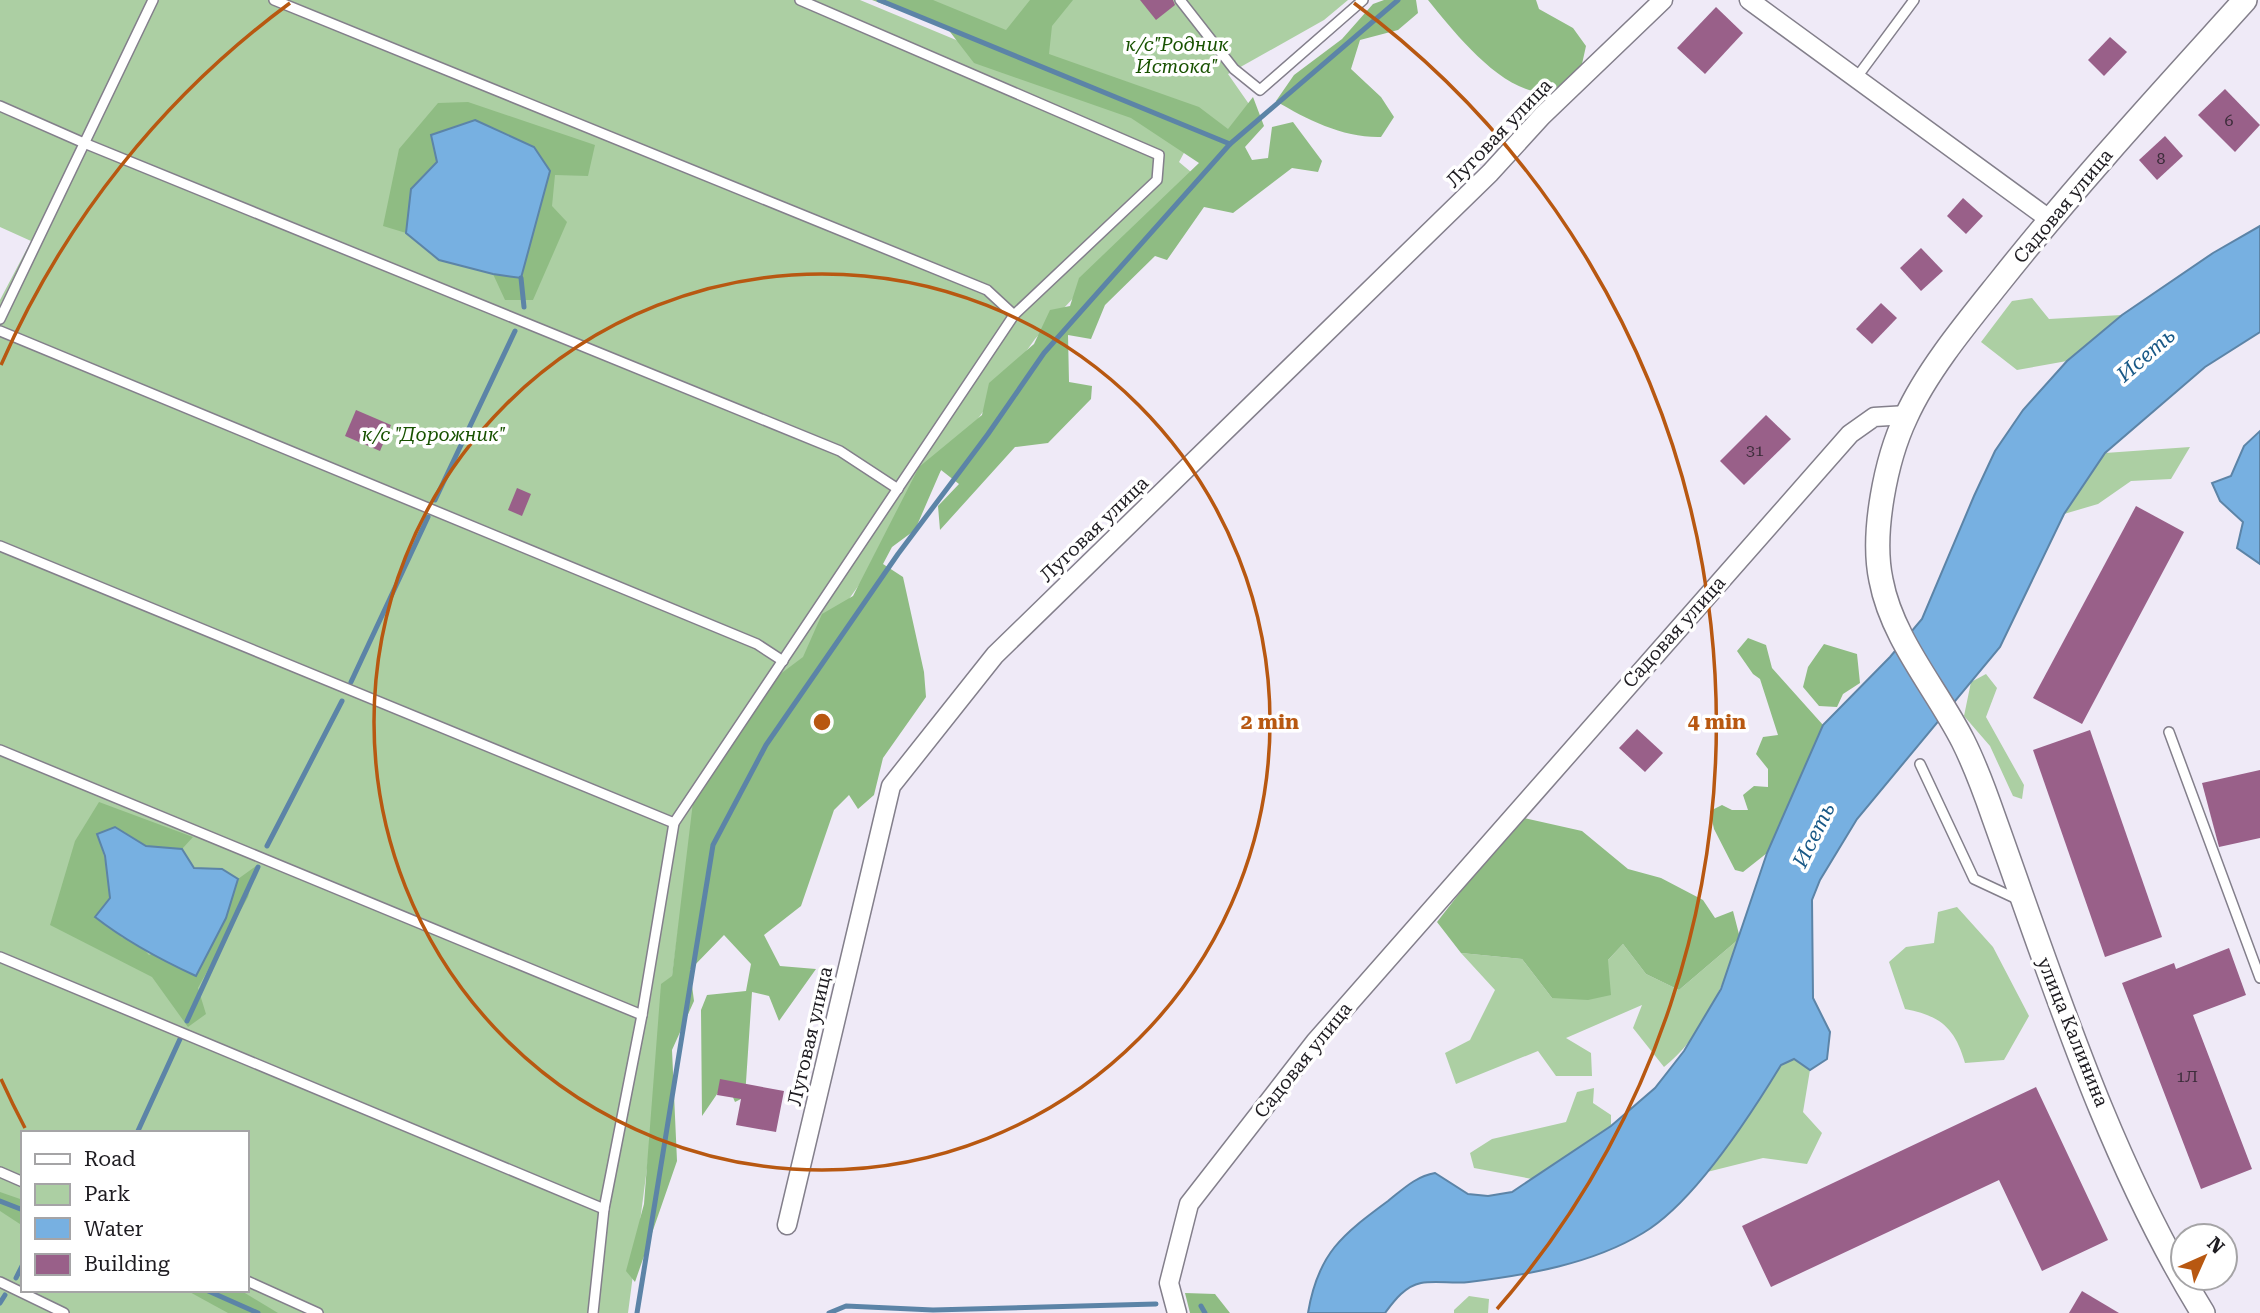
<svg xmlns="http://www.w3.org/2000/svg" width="2260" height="1313" font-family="'Roboto Serif',serif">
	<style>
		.green { fill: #accfa3; fill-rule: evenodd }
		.forest { fill: #8fbc83 }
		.water { fill: #77b0e1; stroke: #5c84a7; stroke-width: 2 }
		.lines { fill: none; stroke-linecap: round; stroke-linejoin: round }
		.stream { stroke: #5c84a7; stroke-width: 5 }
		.building { fill: #996089 }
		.service-casing { stroke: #837f8b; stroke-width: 12 }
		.minor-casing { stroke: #837f8b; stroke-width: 21 }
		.secondary-casing { stroke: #837f8b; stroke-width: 26 }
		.service { stroke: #fff; stroke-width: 9 }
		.minor { stroke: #fff; stroke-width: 18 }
		.secondary { stroke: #fff; stroke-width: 23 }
		.ring { fill: none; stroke: #b85811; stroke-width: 3.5 }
		.labels { text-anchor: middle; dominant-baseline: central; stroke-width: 7; stroke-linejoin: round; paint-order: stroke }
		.number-label { font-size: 16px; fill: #3d2d3b }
		.park-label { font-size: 19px; font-style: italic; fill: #185200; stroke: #fff }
		.street-label { font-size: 19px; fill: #1e1c21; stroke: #fff }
		.water-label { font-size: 21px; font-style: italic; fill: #195987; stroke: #fff }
		.centre { fill: #b85811; stroke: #fff; stroke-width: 3.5 }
		.ring-label { font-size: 21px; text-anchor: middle; font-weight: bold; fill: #b85811; stroke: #fff; stroke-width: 7; stroke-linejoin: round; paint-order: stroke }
	</style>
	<rect width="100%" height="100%" fill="#efeaf7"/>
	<g class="green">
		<path d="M0 0H860L1192 138 1179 162 1191 172 1035 339 693 817 628 1313H0V300L31 241 0 227ZM23 1133H247V1290H23Z"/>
		<path d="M892 0H1348L1324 20 1228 74 1251 107 1228 135Z"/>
		<path d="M2032 298 2049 319 2122 315 2067 361 2017 370 1981 342 2012 301Z"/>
		<path d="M2190 447 2171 479 2131 481 2098 504 2064 514 2105 453Z"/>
		<path d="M1986 674 1997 688 1986 717 2024 785 2022 799 2013 796 1990 746 1964 716 1971 682Z"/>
		<path d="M1957 907 1993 947 2029 1016 2004 1060 1965 1063C1955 1028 1941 1016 1905 1009L1889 962 1906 947 1934 943 1938 912Z"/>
		<path d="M1740 938C1723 985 1704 1035 1664 1067L1633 1028 1642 1005 1566 1038 1591 1053 1592 1076H1556L1538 1051 1456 1084 1445 1053 1470 1040 1495 990 1461 953 1522 959 1552 998 1608 960 1623 944 1646 974 1679 990Z"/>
		<path d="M1794 1059 1810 1070 1803 1112 1822 1133 1807 1164 1763 1158 1707 1172 1728 1146 1781 1065Z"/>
		<path d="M1594 1088 1593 1103 1611 1115V1126L1532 1179 1474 1168 1470 1153 1492 1139 1566 1122 1577 1092Z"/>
		<path d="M1469 1296 1489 1299 1488 1313H1454V1310Z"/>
	</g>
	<g class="forest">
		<path d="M872 0H933L1006 30 1030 0H1073L1052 26 1049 54 1199 107 1228 129 1253 97 1264 126 1245 147 1252 160 1268 158 1272 127 1293 122 1322 161 1318 172 1292 168 1233 213 1204 207 1167 260 1155 256 1105 305 1091 339 1068 335 1069 382 1092 386 1091 399 1048 443 1015 447 940 530 938 506 959 484 941 470 915 530 892 547 883 564 903 577 924 672 926 697 883 758 874 795 858 809 849 795 834 810 801 906 764 935 780 966 816 969 779 1021 769 996 752 992 745 1097 735 1102 726 1081 702 1116 701 1010 707 995 746 991 751 964 724 935 690 970 694 1001 672 1050 677 1161 635 1282 626 1271 644 1204 661 984 672 976 693 802 779 675 803 657 822 614 853 596 919 467 982 415 989 383 1034 344 1050 310 1070 306 1079 278 1199 163 1131 118 974 63 947 28Z"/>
		<path d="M1384 0H1416L1418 13 1398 30 1360 40 1351 69 1381 97 1394 117 1381 137C1344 138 1307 120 1276 101L1294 75 1342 39 1373 4Z"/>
		<path d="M1428 0H1536L1539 9 1573 28 1586 46 1580 73C1571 79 1558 91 1548 92 1504 96 1454 32 1428 0Z"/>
		<path d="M468 102 595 145 588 176 555 175 552 206 567 222 533 300H505L493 274 521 278 431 135 437 162 411 189 406 233 383 226 399 149 438 103Z"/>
		<path d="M1748 638 1766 645 1772 668 1823 725 1767 853 1743 872 1735 870 1714 829 1710 811 1722 805 1732 810H1748L1743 795 1754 786 1768 787V769L1756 754 1763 737 1778 735 1760 679 1753 674 1737 651Z"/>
		<path d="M1824 644 1857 654 1860 683 1843 694 1837 707 1819 706 1803 687 1808 667Z"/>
		<path d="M99 802 193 837 182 849 146 846 115 828 97 835C110 867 112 903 121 937L138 943 149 955 226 918 238 879 256 866 248 897 198 988 206 1014 188 1027 152 977 50 925 75 841Z"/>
		<path d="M1519 817 1582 831 1628 869 1661 878 1703 900 1715 918 1733 911 1740 938 1679 990 1646 974 1623 944 1608 960 1611 995 1588 1000 1552 998 1522 959 1461 953 1437 922Z"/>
		<path d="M0 1192 23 1200V1226L0 1211Z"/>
		<path d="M186 1290H240L278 1313H228Z"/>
		<path d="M1185 1293 1215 1294 1230 1313H1190Z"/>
	</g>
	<g class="water">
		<path d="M475 120 534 147 550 171 521 278 493 274 439 260 406 233 411 189 437 162 431 135Z"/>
		<path d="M2260 226V332L2205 367 2105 453 2064 514 2000 647 1857 819 1820 880 1812 900 1813 998 1830 1032 1827 1059 1810 1070 1794 1059 1781 1065C1750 1116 1694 1203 1643 1233 1592 1264 1527 1275 1469 1282 1453 1284 1436 1280 1421 1283 1405 1286 1394 1301 1385 1313H1308C1318 1253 1342 1235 1388 1201 1402 1190 1416 1176 1435 1173L1468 1194 1488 1196 1512 1192 1611 1126 1655 1088 1684 1051 1721 989 1767 853 1823 725 1890 657 1922 619 1974 496 1995 451 2023 410 2067 361 2122 315 2213 253Z"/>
		<path d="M2260 431V564L2237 548 2243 522 2220 501 2212 483 2231 476 2244 446Z"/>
		<path d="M115 827 146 846 182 849 194 868 222 869 238 879 226 918 196 976C159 959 127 942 95 917L110 898 105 856 97 834Z"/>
	</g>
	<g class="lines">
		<g class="stream">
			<path d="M879 0 1230 144"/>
			<path d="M521 278 524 307"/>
			<path d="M435 500 515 331"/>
			<path d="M351 682 428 517"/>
			<path d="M267 846 342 701"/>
			<path d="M187 1021 258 867"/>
			<path d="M137 1133 180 1039"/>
			<path d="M0 1201 23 1210"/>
			<path d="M16 1278 23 1264"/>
			<path d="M206 1290 258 1313"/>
			<path d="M0 1303 5 1295"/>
			<path d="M1201 1306 1205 1313"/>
			<path d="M637 1313 713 845 766 745 898 554 988 434 1044 353 1230 144 1398 0"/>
			<path d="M829 1313 846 1306 933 1310 1156 1304"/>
		</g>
	</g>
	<g class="building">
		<path d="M1140 0H1173L1175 5 1156 20Z"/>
		<path d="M1716 7 1743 33 1705 74 1677 48Z"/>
		<path d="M2110 37 2127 52 2104 76 2088 60Z"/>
		<path d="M2225 89 2260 125 2235 152 2198 115Z"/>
		<path d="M2165 136 2183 156 2157 180 2139 160Z"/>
		<path d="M1963 198 1983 216 1966 234 1947 216Z"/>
		<path d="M1921 248 1943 271 1921 291 1900 268Z"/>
		<path d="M1881 303 1897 318 1872 344 1856 329Z"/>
		<path d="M356 410 391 425 380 451 345 436Z"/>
		<path d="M1766 415 1791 439 1744 485 1720 461Z"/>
		<path d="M517 488 531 494 522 516 508 510Z"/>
		<path d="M2136 506 2184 532 2082 724 2033 698Z"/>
		<path d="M1637 729 1663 753 1645 772 1619 748Z"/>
		<path d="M2090 730 2162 937 2105 957 2033 750Z"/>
		<path d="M2260 770V838L2219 847 2202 783Z"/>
		<path d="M2229 948 2246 995 2193 1015 2252 1169 2201 1189 2122 983 2174 963 2176 969Z"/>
		<path d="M720 1079 784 1091 776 1132 736 1125 741 1099 717 1095Z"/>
		<path d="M2036 1087 2108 1240 2042 1271 1999 1180 1771 1287 1742 1226Z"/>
		<path d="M2082 1291 2119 1313H2069Z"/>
	</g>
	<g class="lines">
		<defs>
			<g id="service">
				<path d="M274 0 987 290 1014 315"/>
				<path d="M1180 0 1234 69 1260 90 1363 0"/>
				<path d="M1857 77 1914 0"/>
				<path d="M0 106 84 143 840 451 898 489"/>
				<path d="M0 319 153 0"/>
				<path d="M0 331 757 644 783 661"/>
				<path d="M0 546 674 823"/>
				<path d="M2169 732 2260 978"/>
				<path d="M0 750 642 1015"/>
				<path d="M1920 764 1974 879 2019 900"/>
				<path d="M0 957 604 1209"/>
				<path d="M0 1172 23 1182"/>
				<path d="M247 1281 318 1313"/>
				<path d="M0 1282 64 1313"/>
				<path d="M593 1313 604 1209 642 1015 674 823 1014 315 1157 180 1159 155 800 0"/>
			</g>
			<g id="minor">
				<path d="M1749 0 2049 219"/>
				<path d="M787 1225 891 786 995 655 1490 173 1542 116 1663 0"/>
				<path d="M1177 1313 1169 1283 1189 1204 1315 1042 1850 434 1874 417 1907 415"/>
			</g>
			<path id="secondary" d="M2203 1313C2109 1161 2054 985 1994 818 1985 792 1975 765 1963 741 1936 688 1892 639 1881 580 1871 533 1886 459 1906 417 1927 370 1969 320 2001 280 2078 183 2162 92 2245 0"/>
		</defs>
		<use href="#service" class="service-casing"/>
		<use href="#minor" class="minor-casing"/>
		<use href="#secondary" class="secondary-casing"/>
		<use href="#service" class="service"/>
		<use href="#minor" class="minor"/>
		<use href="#secondary" class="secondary"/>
	</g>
	<g class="ring">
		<circle cx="822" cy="722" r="448"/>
		<path d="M25 1128A895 895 0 0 1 1 1079M1 365A895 895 0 0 1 290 3M1354 3A895 895 0 0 1 1497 1309"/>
	</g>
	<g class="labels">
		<g class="number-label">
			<text x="2229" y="120">6</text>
			<text x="2161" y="158">8</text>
			<text x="1755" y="450">31</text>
			<text x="2187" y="1076">1Л</text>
		</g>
		<g class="park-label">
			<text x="1177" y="44">к/с"Родник<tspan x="1177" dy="22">Истока"</tspan></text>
			<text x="434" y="434">к/с "Дорожник"</text>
		</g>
		<g class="street-label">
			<text transform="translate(1499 133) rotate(-46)">Луговая улица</text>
			<text transform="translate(2063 206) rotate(-50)">Садовая улица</text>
			<text transform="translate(1094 529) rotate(-44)">Луговая улица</text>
			<text transform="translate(1674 632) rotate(-48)">Садовая улица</text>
			<text transform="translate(2073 1032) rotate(68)">улица Калинина</text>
			<text transform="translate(810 1036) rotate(-77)">Луговая улица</text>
			<text transform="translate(1303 1060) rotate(-51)">Садовая улица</text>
		</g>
		<g class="water-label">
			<text transform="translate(2146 355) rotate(-41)">Исеть</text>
			<text transform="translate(1814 835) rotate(-64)">Исеть</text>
		</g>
	</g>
	<circle cx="822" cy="722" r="10" class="centre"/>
	<g class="ring-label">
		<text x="1270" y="729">2 min</text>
		<text x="1717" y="729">4 min</text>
	</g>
	<rect x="21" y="1131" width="228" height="161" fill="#ffffff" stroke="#a5a4a6" stroke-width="2"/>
	<rect x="35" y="1154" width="35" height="10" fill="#ffffff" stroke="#a5a4a6" stroke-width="2"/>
	<text x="84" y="1166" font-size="21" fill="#1e1c21">Road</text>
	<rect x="35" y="1184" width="35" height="21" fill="#accfa3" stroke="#a5a4a6" stroke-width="2"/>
	<text x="84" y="1201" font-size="21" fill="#1e1c21">Park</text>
	<rect x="35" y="1218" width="35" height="21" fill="#77b0e1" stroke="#a5a4a6" stroke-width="2"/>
	<text x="84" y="1236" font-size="21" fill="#1e1c21">Water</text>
	<rect x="35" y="1254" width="35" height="21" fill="#996089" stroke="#a5a4a6" stroke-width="2"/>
	<text x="84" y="1271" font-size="21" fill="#1e1c21">Building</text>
	<g transform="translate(2204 1257) rotate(45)"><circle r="33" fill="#ffffff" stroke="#a5a4a6" stroke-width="2"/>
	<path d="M0-5L12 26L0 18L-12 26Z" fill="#b85811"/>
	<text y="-10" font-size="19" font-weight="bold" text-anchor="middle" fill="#1e1c21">N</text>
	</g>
</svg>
